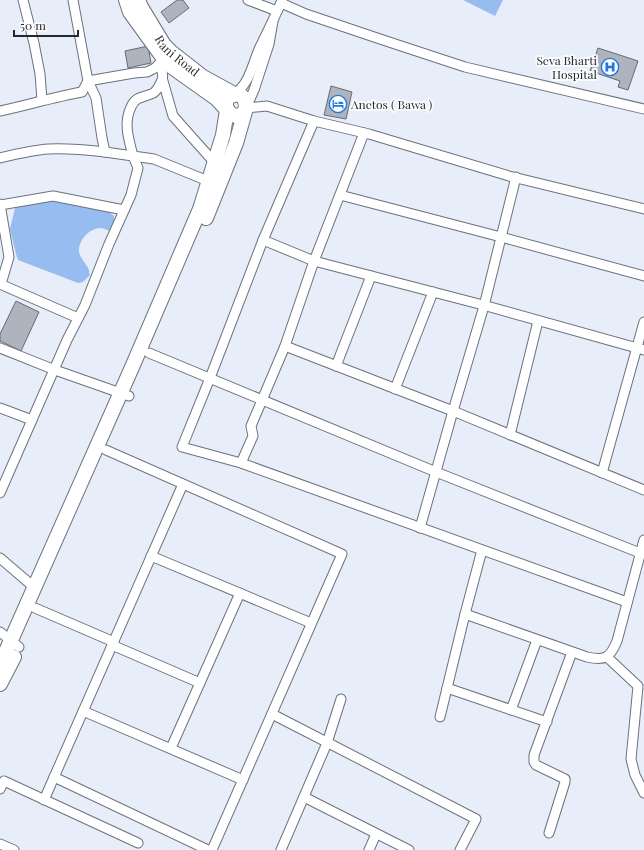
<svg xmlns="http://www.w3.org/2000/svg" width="644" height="850" font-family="'Playfair Display',serif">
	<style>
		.green { fill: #97bcf0 }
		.building { fill: #adb4be; stroke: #646b74 }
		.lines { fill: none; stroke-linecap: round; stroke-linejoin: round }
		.minor-casing { stroke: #6b727b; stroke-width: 11 }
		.highway-casing { stroke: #6b727b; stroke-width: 16 }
		.minor { stroke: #fff; stroke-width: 9 }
		.highway { stroke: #fff; stroke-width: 14 }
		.labels { text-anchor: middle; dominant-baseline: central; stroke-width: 4; stroke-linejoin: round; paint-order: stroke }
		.street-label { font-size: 12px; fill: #25282c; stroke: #f9fbfd }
		.poi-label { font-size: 12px; fill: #25282c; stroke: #f9fbfd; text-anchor: end }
	</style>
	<rect width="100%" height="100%" fill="#e7eef9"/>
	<g class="green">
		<path d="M463 0H503L495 16Z"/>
		<path d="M47 198C67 201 99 202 114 216V224L110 231C107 230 103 228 101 228 89 228 78 241 79 252 80 257 84 262 87 266 89 269 89 272 90 275L83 282 78 283 18 260 16 254 10 229 15 208 32 201Z"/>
	</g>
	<g class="building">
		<path d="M177 0H183L189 8 169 23 161 12Z"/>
		<path d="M148 46 151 63 128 68 125 51Z"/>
		<path d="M598 48 638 61 628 90 618 87 620 81 590 71Z"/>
		<path d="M331 86 352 92 346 119 324 115Z"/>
		<path d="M16 301 39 312 21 351 0 341V334Z"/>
	</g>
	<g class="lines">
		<defs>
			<g id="minor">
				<path d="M23 0 34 43 40 74 42 100"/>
				<path d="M248 0 277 11"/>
				<path d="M281 3 306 14 383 40 465 67 644 109"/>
				<path d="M273 21 269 44 254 90 246 108 267 106 314 121 369 134 509 176 644 209"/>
				<path d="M164 59 161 68C164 77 163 79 158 88 156 90 155 93 151 94 142 98 136 96 131 107 123 123 129 140 133 156L154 159 208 181"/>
				<path d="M163 81 173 116 214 162"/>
				<path d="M234 94C251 84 253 59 262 43 269 28 276 15 282 0"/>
				<path d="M0 111C28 105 54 97 82 92L88 81 134 73 147 72 155 68 163 60"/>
				<path d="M314 121 263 240 210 378 182 447 241 463 627 602"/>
				<path d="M0 158C16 154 32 150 49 149 68 148 87 150 105 152"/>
				<path d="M340 195 501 237 644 276"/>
				<path d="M0 204 9 257 1 284"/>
				<path d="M0 205 53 196 124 210"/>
				<path d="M263 240 314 261 483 305 644 350"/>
				<path d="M0 284 78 318"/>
				<path d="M285 346 453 411 644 490"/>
				<path d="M0 348 55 370 129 396"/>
				<path d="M149 353 436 472 640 553"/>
				<path d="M336 366 371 276"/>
				<path d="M395 389 433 292"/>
				<path d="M0 408 32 420"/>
				<path d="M510 435 538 321"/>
				<path d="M106 450 342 554 212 850"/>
				<path d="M241 463 253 436 251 426 285 346 314 261 364 133"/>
				<path d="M602 473 644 322"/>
				<path d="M0 493 67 340 85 305 109 244 131 195 138 168 133 156 105 152 102 138 96 98 88 81 73 0"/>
				<path d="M420 528 453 411 484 306 516 177"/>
				<path d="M151 556 311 623"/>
				<path d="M0 558 35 588"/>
				<path d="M35 608 114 642"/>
				<path d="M465 614 587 657C605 661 610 658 617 641L644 540"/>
				<path d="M0 632 19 647"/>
				<path d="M112 645 200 683"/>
				<path d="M607 657 638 686 631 759 635 775 644 793"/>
				<path d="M447 688 547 722"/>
				<path d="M511 710 537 640"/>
				<path d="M83 711 243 780"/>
				<path d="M272 714 476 819 460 850"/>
				<path d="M440 717 465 614 482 550"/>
				<path d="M171 748 240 593"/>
				<path d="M54 777 208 850"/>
				<path d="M0 789 4 781 138 843"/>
				<path d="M304 797 409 850"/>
				<path d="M44 800 183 484"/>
				<path d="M549 833 565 782V779L536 765 534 762V755L572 652"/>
				<path d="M0 844 14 850"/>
				<path d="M281 850 327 743 341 699"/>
				<path d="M369 850 376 834"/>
			</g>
			<g id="highway">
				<path id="s1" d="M138 0 141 7 164 45 171 52 203 77 234 94"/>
				<path d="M206 218 236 143 246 108C246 100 243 93 234 95 217 98 230 124 243 113 244 112 245 110 246 108"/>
				<path d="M0 665 133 365 200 209 223 135 227 110 217 99 172 67 164 59 130 12 126 0"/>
				<path d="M0 684 14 657"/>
			</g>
		</defs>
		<use href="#minor" class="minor-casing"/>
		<use href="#highway" class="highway-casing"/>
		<use href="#minor" class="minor"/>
		<use href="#highway" class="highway"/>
	</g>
	<defs>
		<symbol id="hospital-ring" viewBox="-11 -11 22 22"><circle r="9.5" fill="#f9fbfd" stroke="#2278e2" stroke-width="1.5"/><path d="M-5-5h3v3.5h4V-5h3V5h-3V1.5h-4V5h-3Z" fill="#2278e2"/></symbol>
		<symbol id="hotel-ring" viewBox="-11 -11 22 22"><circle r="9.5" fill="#f9fbfd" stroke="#2278e2" stroke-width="1.5"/><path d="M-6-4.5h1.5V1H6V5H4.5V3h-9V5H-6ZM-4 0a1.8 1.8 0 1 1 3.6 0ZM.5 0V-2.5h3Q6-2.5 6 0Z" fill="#2278e2"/></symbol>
	</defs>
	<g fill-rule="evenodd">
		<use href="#hospital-ring" x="600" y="57" width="20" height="20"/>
		<use href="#hotel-ring" x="328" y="94" width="20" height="20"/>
	</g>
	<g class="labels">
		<g class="street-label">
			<text stroke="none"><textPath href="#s1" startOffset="69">Rani Road</textPath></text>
		</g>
		<g class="poi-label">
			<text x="597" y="60">Seva Bharti<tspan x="597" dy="14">Hospital</tspan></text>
			<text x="351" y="104" text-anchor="start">Anetos ( Bawa )</text>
		</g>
	</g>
	<path d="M14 30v6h64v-6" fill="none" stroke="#25282c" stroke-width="2"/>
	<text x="20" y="30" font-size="12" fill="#25282c" stroke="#f9fbfd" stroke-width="3" paint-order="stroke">50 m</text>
</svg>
